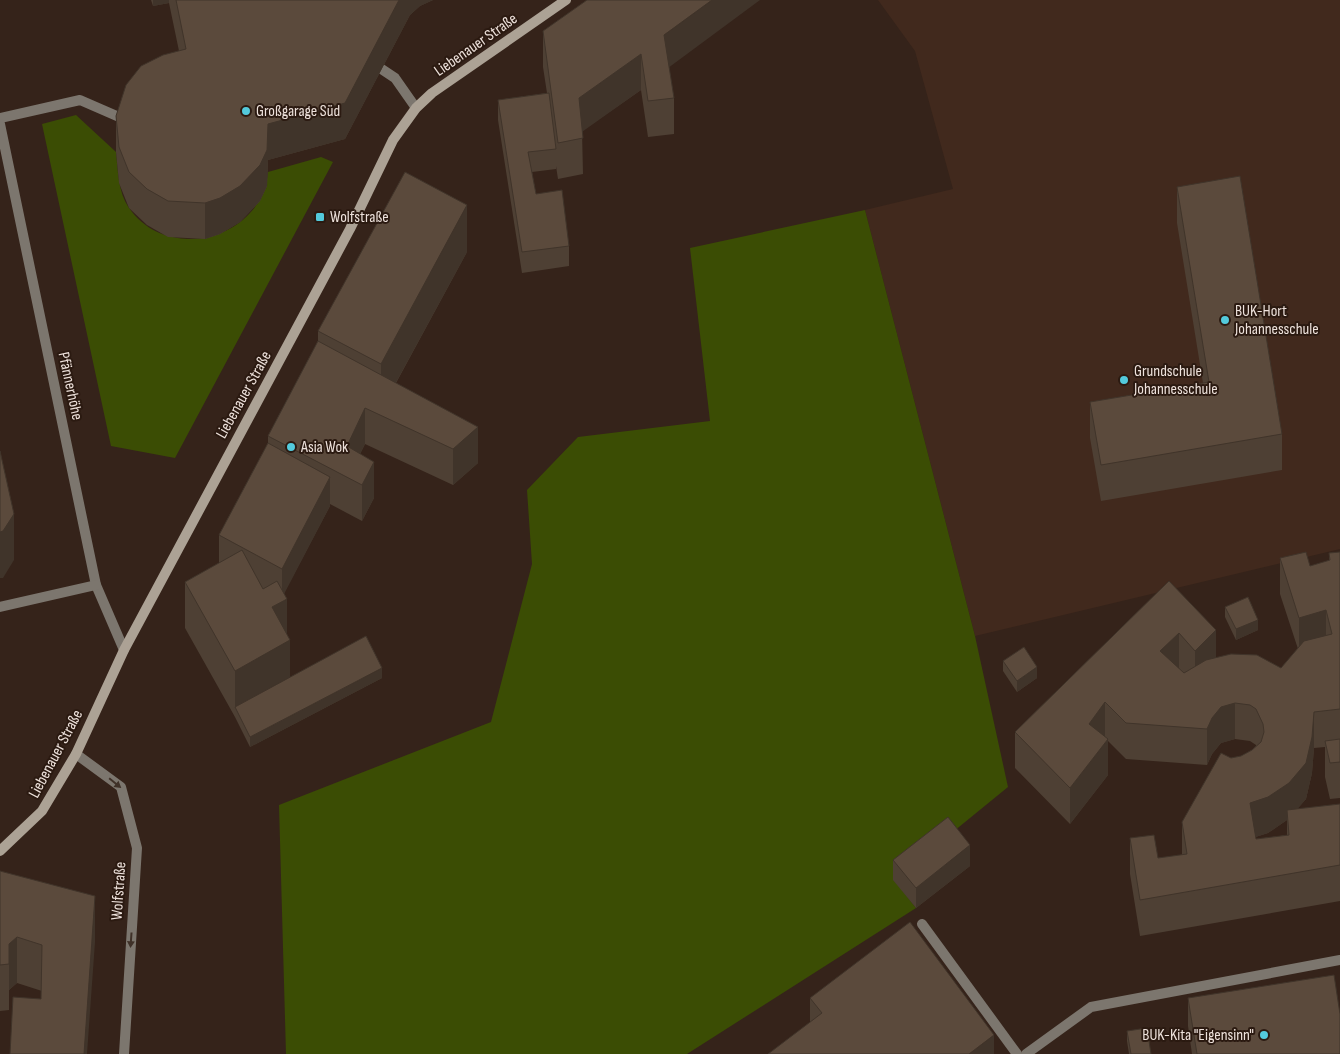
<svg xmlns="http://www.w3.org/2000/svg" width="1340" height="1054" font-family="'Sofia Sans Condensed',sans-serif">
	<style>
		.built { fill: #41291d }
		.green { fill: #3b4d04 }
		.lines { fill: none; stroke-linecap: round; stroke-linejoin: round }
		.lane { stroke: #7c766e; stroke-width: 10 }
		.street { stroke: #7c766e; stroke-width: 10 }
		.secondary { stroke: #aca295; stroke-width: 10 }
		.wall { fill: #4e4034; fill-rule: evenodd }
		.shaded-wall { fill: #40342a }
		.building { fill: #5b4a3c; stroke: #40342a }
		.oneway { fill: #3f3128 }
		.poi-dot { fill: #53cadc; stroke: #2b1a11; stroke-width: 2 }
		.labels { text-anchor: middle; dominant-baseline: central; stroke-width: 4; stroke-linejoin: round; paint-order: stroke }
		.street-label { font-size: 16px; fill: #eee2dc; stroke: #2b1a11 }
		.poi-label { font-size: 16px; fill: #eee2dc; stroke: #2b1a11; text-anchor: start }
	</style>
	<rect width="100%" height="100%" fill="#35231a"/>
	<path class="built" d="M878 0H1340V549L975 636 865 210 953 189 915 51Z"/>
	<g class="green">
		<path d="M76 115 116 152C118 171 118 192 129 208 168 264 262 239 268 172L321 157 333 162 175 458 111 446 42 124Z"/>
		<path d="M865 210 975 636 1008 787 894 880 916 908 687 1054H286L279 805 491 722 532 564 527 490 578 437 710 421 690 248Z"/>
	</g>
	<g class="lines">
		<g class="lane">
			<path d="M371 62 395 78 416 108"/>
			<path d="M0 118 80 100 126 120"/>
			<path d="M922 924 1017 1054"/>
			<path d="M1026 1054 1091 1007 1340 960"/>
		</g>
		<g class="street">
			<path d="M0 124 96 585 124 650"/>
			<path d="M0 607 96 585"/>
			<path d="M76 754 121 787 137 848 124 1054"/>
		</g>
		<path class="secondary" d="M0 851 42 811 76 754 124 650 350 229 393 140 416 108 432 93 566 0"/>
	</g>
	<g class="wall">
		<path d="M151 0H433L420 6 410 15 345 139 268 160 267 186 260 201 240 222 220 234 205 239 168 237 147 225 129 208 119 183 116 152V116L179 51 169 3 153 6Z"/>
		<path d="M587 0 669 68 674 98V134L648 137 641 90 582 131 583 174 558 179 556 166V169L532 172 536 194 569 246V266L522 273 498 120V100L547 93 543 67V31Z"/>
		<path d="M1177 187 1282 434V470L1101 501 1090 438V402L1203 383 1177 223Z"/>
		<path d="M467 252 396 383 478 463 453 485 365 444 360 454 374 498 362 521 330 504V506L284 593 290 677 382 678 250 747 235 717 185 628V582L219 563V535L268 443V436L318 341V331Z"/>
		<path d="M1340 552V798L1330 799 1325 777V747L1314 748 1312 773 1306 799 1297 809 1340 804V901L1140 936 1130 874V838L1158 858 1182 855V822L1231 758 1241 756 1252 750 1256 746V745L1250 741 1235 739 1221 743 1212 754 1207 765 1126 759 1108 741V775L1070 824 1015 768V732L1169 581 1216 658 1281 668 1298 649 1280 594V558L1310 566 1329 561V553ZM1287 820V835L1256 839 1255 837 1268 833Z"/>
		<path d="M1225 607 1258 630 1236 640 1225 617Z"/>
		<path d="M1003 661 1037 678 1017 692 1003 671Z"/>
		<path d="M893 860 970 866 916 908 893 880Z"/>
		<path d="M0 871 95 942 41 999 42 991 17 983 9 990V1010L0 1011Z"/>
		<path d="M810 998 994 1054 810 1022Z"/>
		<path d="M1188 998 1340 1054H1192L1188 1026Z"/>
		<path d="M1127 1031 1151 1054H1129L1127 1041Z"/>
	</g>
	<g class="shaded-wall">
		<path d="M153 0H169V3L153 6Z"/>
		<path d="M399 0H433L420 6 410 15 345 139 268 160 267 186 260 201 240 222 220 234 205 239V203L268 124Z"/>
		<path d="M712 0H760L664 71V35Z"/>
		<path d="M641 54V90L579 134V98Z"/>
		<path d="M467 205V252L381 410V364Z"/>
		<path d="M365 408V444L348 478 347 446Z"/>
		<path d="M478 427V463L453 485V449Z"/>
		<path d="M374 462V498L362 521V485Z"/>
		<path d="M330 477V506L282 598V569Z"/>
		<path d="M14 514V560L3 578H0V532Z"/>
		<path d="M287 599V641L290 640V686L235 707V671L272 607Z"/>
		<path d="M1326 610V646L1299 654V618Z"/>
		<path d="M1258 620V630L1236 640V629Z"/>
		<path d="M1216 630V666L1195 687V651Z"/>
		<path d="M1179 633V669L1160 651Z"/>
		<path d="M1037 667V678L1017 692V681Z"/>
		<path d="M382 668V678L250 747V737Z"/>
		<path d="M1105 702V738L1089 724Z"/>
		<path d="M1235 703V739L1221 743 1212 754 1207 765V729L1212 718 1221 707Z"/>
		<path d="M1314 712V748L1312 773 1306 799 1289 819 1287 810V820L1268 833 1250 839V803Z"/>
		<path d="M1108 739V775L1070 824V788Z"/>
		<path d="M970 845V866L916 908V888Z"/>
		<path d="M95 896V942L87 1054H84Z"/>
		<path d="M17 937V983L9 990V944Z"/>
		<path d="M994 1035V1054H969Z"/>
	</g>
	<g class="building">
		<path d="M176 0H399L345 103 268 124 267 150 260 165 240 186 220 198 205 203 168 201 147 189 129 172 119 147 116 116 126 85 141 66 163 55 186 49Z"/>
		<path d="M587 0H712L664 35 674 98 648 101 641 54 579 98 583 138 558 143 543 31Z"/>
		<path d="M549 93 556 149 528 152 536 194 562 190 569 246 522 252 498 100Z"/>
		<path d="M405 172 467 205 381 364 318 331Z"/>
		<path d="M1240 176 1282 434 1101 465 1090 402 1209 382 1177 187Z"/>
		<path d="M318 341 478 427 453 449 365 408 347 446 374 462 362 485 268 436Z"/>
		<path d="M268 443 330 477 282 569 219 535Z"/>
		<path d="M0 451 14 514 3 531 0 532Z"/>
		<path d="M242 550 263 589 277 581 287 599 272 607 290 640 235 671 185 582Z"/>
		<path d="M1306 552 1310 566 1330 560 1329 553 1340 552V709L1314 712 1312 737 1306 763 1289 783 1268 797 1250 803 1256 839 1289 835 1287 810 1340 804V865L1140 900 1130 838 1154 835 1158 858 1187 854 1182 822 1221 753 1231 758 1241 756 1252 750 1261 742 1264 732 1263 724 1256 709 1250 705 1235 703 1221 707 1212 718 1207 729 1126 723 1105 702 1089 724 1108 739 1070 788 1015 732 1169 581 1216 630 1195 651 1179 633 1160 651 1184 673 1206 660 1231 654 1257 655 1281 668 1304 641 1332 634 1326 610 1299 618 1280 558Z"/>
		<path d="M1248 597 1258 620 1236 629 1225 607Z"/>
		<path d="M366 636 382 668 250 737 235 707Z"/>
		<path d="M1024 647 1037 667 1017 681 1003 661Z"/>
		<path d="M1340 739V762L1330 763 1325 741Z"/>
		<path d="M948 817 970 845 916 888 893 860Z"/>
		<path d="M0 871 95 896 84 1054H10L13 997 41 999 42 945 17 937 9 944V964L0 965Z"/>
		<path d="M910 922 994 1035 969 1054H768L822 1013 810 998Z"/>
		<path d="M1334 975 1340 1014V1054H1197L1188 998Z"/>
		<path d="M1147 1028 1151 1054H1131L1127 1031Z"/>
	</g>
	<defs><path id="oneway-solid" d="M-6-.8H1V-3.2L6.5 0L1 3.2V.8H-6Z" transform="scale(1.25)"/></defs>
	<g class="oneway">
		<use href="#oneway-solid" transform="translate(115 783) rotate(39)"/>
		<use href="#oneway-solid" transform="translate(131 940) rotate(94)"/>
	</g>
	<g class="poi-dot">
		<circle cx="246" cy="111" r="5"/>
		<rect x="315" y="212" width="10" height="10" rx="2.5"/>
		<circle cx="1225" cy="320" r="5"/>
		<circle cx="1124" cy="380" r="5"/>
		<circle cx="291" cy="447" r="5"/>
		<circle cx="1264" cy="1035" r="5"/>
	</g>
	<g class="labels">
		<g class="street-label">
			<text transform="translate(476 45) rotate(-35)">Liebenauer Straße</text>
			<text transform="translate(70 386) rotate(78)">Pfännerhöhe</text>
			<text transform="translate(244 395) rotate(-61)">Liebenauer Straße</text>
			<text transform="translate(56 754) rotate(-62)">Liebenauer Straße</text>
			<text transform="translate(119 891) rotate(-86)">Wolfstraße</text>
		</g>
		<g class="poi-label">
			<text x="256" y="111">Großgarage Süd</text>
			<text x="330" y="217">Wolfstraße</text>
			<text x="1235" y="311">BUK-Hort<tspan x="1235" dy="18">Johannesschule</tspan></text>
			<text x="1134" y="371">Grundschule<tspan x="1134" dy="18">Johannesschule</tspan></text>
			<text x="301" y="447">Asia Wok</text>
			<text x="1254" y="1035" text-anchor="end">BUK-Kita "Eigensinn"</text>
		</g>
	</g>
</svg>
